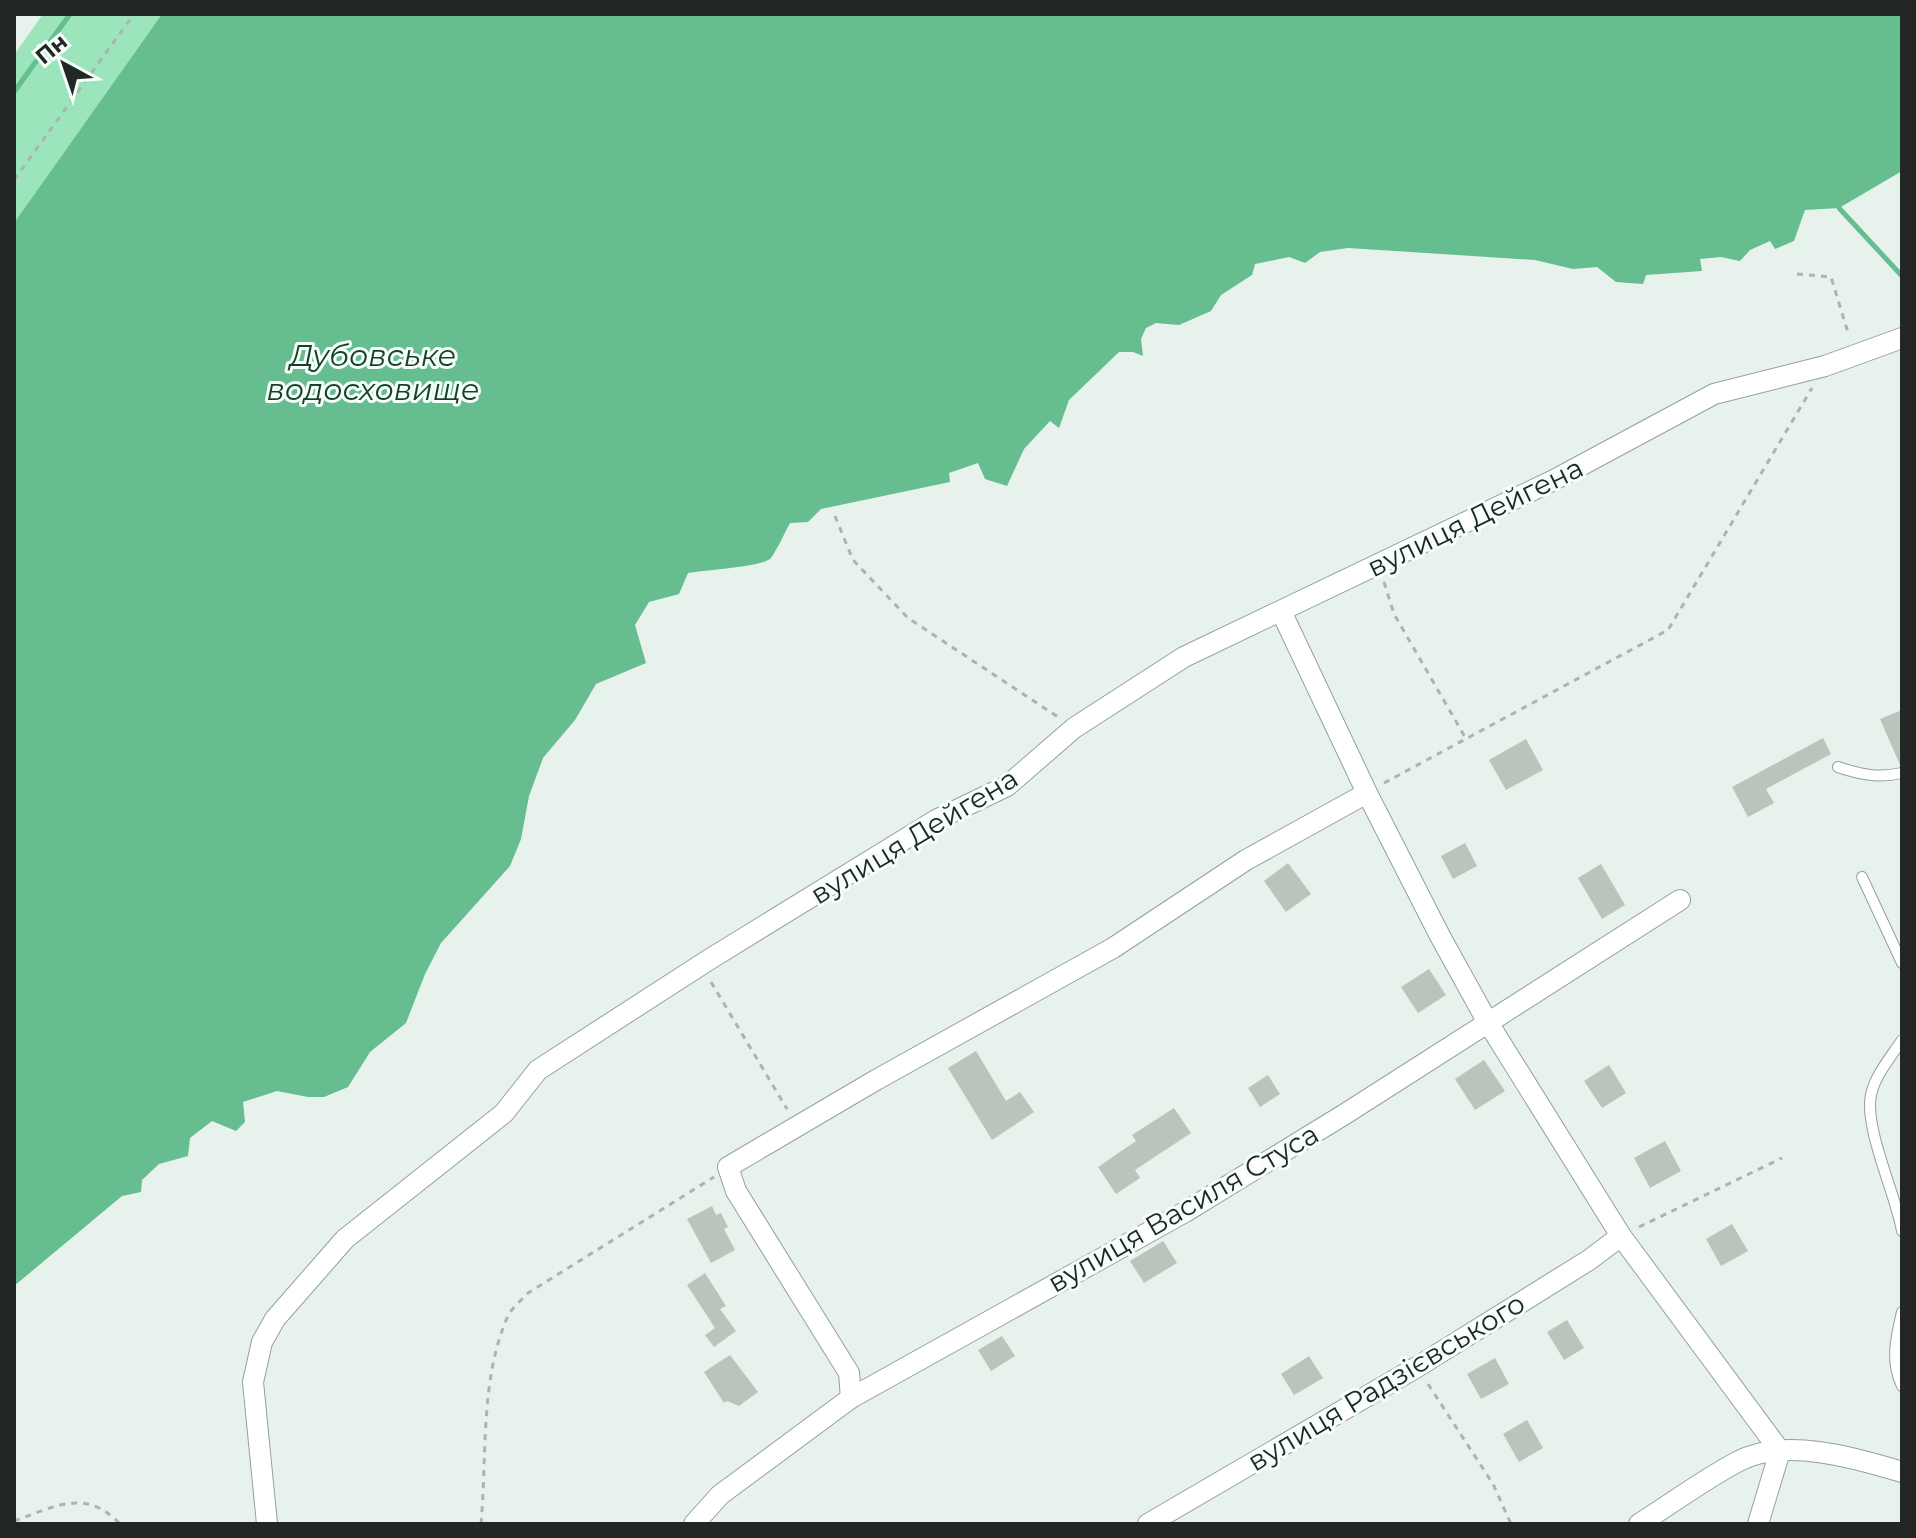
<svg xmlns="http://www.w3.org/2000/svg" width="1916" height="1538" font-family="Montserrat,sans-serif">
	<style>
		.green { fill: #9ce4bb }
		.water { fill: #66bd8f }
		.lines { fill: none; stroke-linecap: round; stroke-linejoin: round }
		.stream { stroke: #66bd8f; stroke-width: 5 }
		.building { fill: #b9c4bd }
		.lane-casing { stroke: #96a09a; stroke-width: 12 }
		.street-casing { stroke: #96a09a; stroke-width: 22 }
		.path { stroke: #abb5af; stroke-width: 3; stroke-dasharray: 6 6; stroke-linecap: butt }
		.lane { stroke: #fff; stroke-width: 10 }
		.street { stroke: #fff; stroke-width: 20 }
		.labels { text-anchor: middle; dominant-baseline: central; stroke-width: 6; stroke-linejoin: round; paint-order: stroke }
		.street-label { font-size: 28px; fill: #222624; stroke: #f5fff9 }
		.water-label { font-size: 30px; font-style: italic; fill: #193e2b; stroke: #f5fff9 }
	</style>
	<rect width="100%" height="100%" fill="#e6f2eb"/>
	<path class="green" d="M43 14H162L14 223V55Z"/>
	<path class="water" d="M162 14H1902V171L1839 208 1805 210 1794 241 1775 249 1770 241 1750 250 1740 261 1721 257 1700 259 1702 271 1646 275 1643 284 1616 282 1597 267 1573 269 1535 260 1348 248 1320 252 1305 263 1289 257 1255 264 1252 275 1221 295 1211 311 1179 325 1156 323 1146 328 1141 339 1143 356 1133 352H1119L1069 400 1059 428 1050 421 1024 449 1007 486 985 479 978 463 949 473 950 482 821 509 808 522 790 523C784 534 778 548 771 558 763 567 705 570 688 573L679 594 649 602 635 625 646 663 596 684 575 720 543 758 529 796 521 839 510 866 441 943 425 974 406 1023 370 1052 348 1087 324 1097H308L277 1091 243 1102 245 1122 236 1131 212 1121 190 1138 188 1156 159 1164 142 1180 141 1192 122 1196 14 1286V223Z"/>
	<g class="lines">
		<g class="stream">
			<path d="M14 92 70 14"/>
			<path d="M1839 208 1902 276"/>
		</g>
	</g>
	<g class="building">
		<path d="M1902 710V765H1900L1880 719Z"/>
		<path d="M1823 738 1831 754 1766 789 1774 803 1748 817 1732 787Z"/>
		<path d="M1526 739 1543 770 1506 790 1489 760Z"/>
		<path d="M1465 843 1477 866 1453 879 1441 856Z"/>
		<path d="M1288 863 1311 894 1286 912 1264 881Z"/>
		<path d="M1601 864 1625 905 1602 919 1578 878Z"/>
		<path d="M1429 969 1446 995 1418 1013 1401 987Z"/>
		<path d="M976 1051 1006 1101 1020 1092 1034 1112 992 1140 948 1068Z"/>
		<path d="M1484 1060 1505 1091 1475 1110 1455 1079Z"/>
		<path d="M1609 1065 1626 1093 1602 1108 1584 1081Z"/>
		<path d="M1268 1075 1280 1094 1260 1107 1248 1088Z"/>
		<path d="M1174 1108 1191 1133 1135 1170 1140 1178 1116 1194 1098 1167 1136 1141 1132 1135Z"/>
		<path d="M1665 1141 1681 1171 1650 1188 1634 1158Z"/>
		<path d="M712 1206 716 1215 721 1213 728 1227 724 1229 735 1250 711 1263 687 1219Z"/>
		<path d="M1732 1224 1748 1251 1721 1266 1706 1239Z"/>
		<path d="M1163 1241 1177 1263 1144 1283 1130 1261Z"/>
		<path d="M705 1273 726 1306 720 1309 736 1331 714 1347 705 1335 715 1328 687 1285Z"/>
		<path d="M1567 1320 1584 1348 1564 1360 1547 1332Z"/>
		<path d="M1002 1336 1015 1356 991 1371 978 1350Z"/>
		<path d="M730 1355 758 1392 739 1406 727 1401 724 1403 704 1372Z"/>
		<path d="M1309 1356 1323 1378 1294 1395 1281 1374Z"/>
		<path d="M1495 1358 1509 1384 1481 1399 1467 1374Z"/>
		<path d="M1527 1420 1543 1448 1519 1462 1503 1434Z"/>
	</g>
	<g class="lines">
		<defs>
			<g id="lane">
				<path d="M1838 767C1862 775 1878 778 1902 773"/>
				<path d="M1862 877 1902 963"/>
				<path d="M1902 1040C1891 1057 1875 1075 1871 1095 1864 1128 1896 1195 1902 1231"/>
				<path d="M1902 1312C1896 1338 1890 1361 1902 1386"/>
			</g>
			<g id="street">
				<path d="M1281 611 1367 793 1440 936 1487 1021 1621 1236 1780 1451"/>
				<path d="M851 1398 849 1373 736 1191 728 1167 876 1080 1113 948 1246 860 1367 793"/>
				<path d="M267 1524 253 1382 262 1342 275 1319 345 1239 504 1113 538 1070 710 959 936 820 1007 786 1074 728 1184 657 1554 480 1714 394 1825 366 1902 338"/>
				<path d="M694 1524 720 1495 851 1398 1185 1212 1345 1114 1680 900"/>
				<path d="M1148 1524 1417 1367 1589 1260 1621 1236"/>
				<path d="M1639 1524C1671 1504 1706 1478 1739 1461 1784 1437 1856 1458 1902 1472"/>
				<path d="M1758 1524 1780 1451"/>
			</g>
		</defs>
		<use href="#lane" class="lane-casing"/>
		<use href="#street" class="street-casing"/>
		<g class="path">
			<path d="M14 180 134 14"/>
			<path d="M1797 274 1831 277 1849 336"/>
			<path d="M835 516 853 560 908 618 1058 717"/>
			<path d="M1384 582 1394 614 1465 737"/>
			<path d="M1384 783 1668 630 1812 388"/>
			<path d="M711 982 787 1109"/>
			<path d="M1639 1227 1782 1158"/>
			<path d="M1428 1384 1493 1484 1511 1524"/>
			<path d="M14 1521C55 1507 85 1487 120 1524"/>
			<path d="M481 1524C487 1458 480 1377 508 1316 512 1307 522 1300 528 1293L714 1177"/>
		</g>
		<use href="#lane" class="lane"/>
		<use href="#street" class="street"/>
	</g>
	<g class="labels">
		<g class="street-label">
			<text transform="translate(1475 517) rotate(-26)">вулиця Дейгена</text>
			<text transform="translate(914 836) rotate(-31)">вулиця Дейгена</text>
			<text transform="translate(1183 1208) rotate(-30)">вулиця Василя Стуса</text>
			<text transform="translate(1386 1382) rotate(-31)">вулиця Радзієвського</text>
		</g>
		<g class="water-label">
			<text x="373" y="355">Дубовське<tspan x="373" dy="34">водосховище</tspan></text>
		</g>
	</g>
	<rect width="1916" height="1538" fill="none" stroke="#222624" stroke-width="32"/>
	<g transform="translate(64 64) rotate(320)" stroke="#f5fff9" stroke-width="6" paint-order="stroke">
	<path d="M0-6L14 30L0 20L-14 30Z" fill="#222624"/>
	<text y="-12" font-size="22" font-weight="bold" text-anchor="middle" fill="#222624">Пн</text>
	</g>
</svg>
